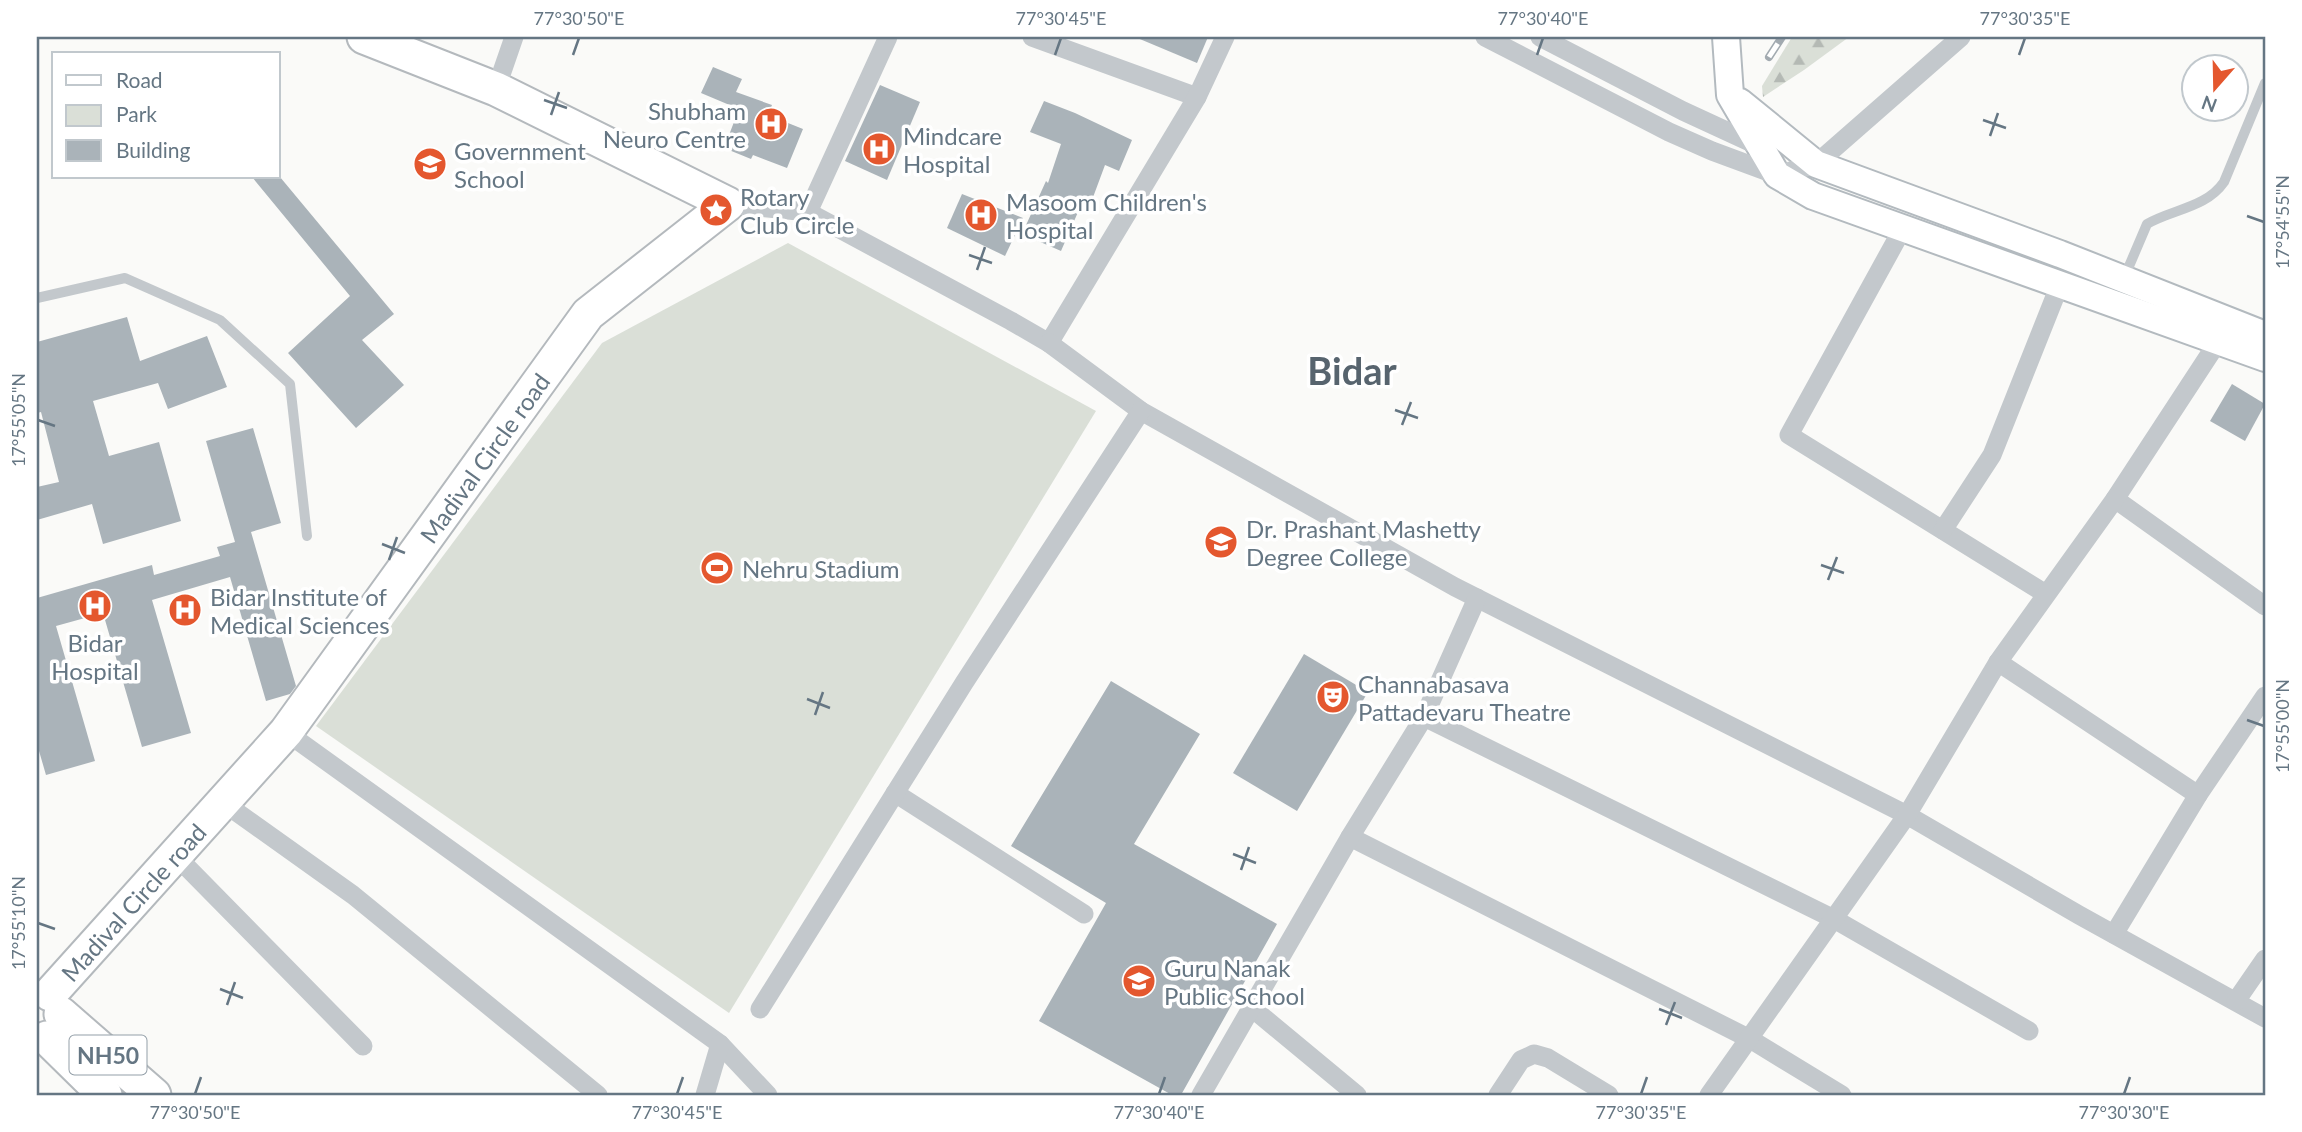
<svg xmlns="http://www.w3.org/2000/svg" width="2302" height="1132" font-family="Lato,sans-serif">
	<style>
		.green { fill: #dadfd7 }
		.forest { fill: url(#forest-firs) }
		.building { fill: #aab3b9 }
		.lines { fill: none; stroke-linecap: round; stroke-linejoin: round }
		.secondary-casing { stroke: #b3babf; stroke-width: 30 }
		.highway-casing { stroke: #b4b9bd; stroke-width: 37 }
		.lane { stroke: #c3c8cc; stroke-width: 10 }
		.street { stroke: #c3c8cc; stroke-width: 19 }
		.secondary { stroke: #fff; stroke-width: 26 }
		.highway { stroke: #fff; stroke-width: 33 }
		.rail-casing { stroke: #a2aab0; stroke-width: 8 }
		.rail { stroke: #fff; stroke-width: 5; stroke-dasharray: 16; stroke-linecap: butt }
		.ticks { fill: none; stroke: #657683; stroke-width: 2.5 }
		.labels { text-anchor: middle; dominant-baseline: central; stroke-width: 7; stroke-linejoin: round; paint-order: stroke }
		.shield { fill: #fff; stroke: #939fa8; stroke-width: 2 }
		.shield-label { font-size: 23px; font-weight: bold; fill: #657683 }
		.poi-label { font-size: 24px; fill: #657683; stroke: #fff; text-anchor: start }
		.street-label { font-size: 24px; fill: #657683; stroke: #fff }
		.town-label { font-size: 38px; font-weight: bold; fill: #57646e; stroke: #fff }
		.neatline { fill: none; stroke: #657683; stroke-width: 2.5 }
		.ticks-label { font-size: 18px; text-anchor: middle; fill: #657683 }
	</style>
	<defs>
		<pattern id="forest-firs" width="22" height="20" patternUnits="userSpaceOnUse" patternTransform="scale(1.75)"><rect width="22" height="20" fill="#dadfd7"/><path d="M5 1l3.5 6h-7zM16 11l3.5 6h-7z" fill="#b4b9b4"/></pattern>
	</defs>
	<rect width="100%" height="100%" fill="#fafaf8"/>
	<path class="green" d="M788 243 1096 411 729 1013 316 726 602 343Z"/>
	<path class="forest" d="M1792 37H1849L1804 70 1763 97 1762 86Z"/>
	<g class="building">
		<path d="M1135 37H1208L1197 63Z"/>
		<path d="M713 67 742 79 736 92 772 105 768 115 803 129 787 168 753 155 751 159 724 148 739 109 701 93Z"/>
		<path d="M880 85 920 102 887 180 845 161Z"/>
		<path d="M1044 101 1075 113 1132 140 1119 171 1105 165 1092 200 1085 196 1061 251 1022 234 1046 181 1048 183 1061 144 1030 132Z"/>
		<path d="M252 177H280L394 314 362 340 404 385 356 428 288 353 350 296Z"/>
		<path d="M962 194 1023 218 1005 256 947 228Z"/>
		<path d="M127 317 140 361 207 336 227 387 168 409 158 383 93 401 109 456 159 442 181 521 103 544 92 504 37 520V487L59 482 41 412 37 413V342Z"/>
		<path d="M2232 384 2265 404 2245 441 2210 421Z"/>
		<path d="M253 428 281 523 251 532 296 686 290 694 266 701 230 577 152 600 191 733 142 747 103 613 56 626 95 761 46 775 37 744V598L152 565 154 575 220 556 217 547 235 542 206 441Z"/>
		<path d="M1304 654 1368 692 1297 811 1233 773Z"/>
		<path d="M1111 681 1200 734 1134 844 1277 924 1181 1095H1172L1039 1021 1106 903 1011 846Z"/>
	</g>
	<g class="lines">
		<defs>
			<g id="secondary">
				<path d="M1726 37 1730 95 1777 175 1813 196 2265 358"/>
				<path d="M1740 102 1816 164 2060 254 2265 335"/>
			</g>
			<g id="highway">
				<path id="s1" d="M50 994 286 732 588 314 728 204 496 89 364 37"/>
				<path d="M61 1014 154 1095"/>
				<path d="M47 1038 105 1095"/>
			</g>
		</defs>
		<use href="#secondary" class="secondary-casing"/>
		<use href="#highway" class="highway-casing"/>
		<g class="lane">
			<path d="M2124 278 2147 224C2173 209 2206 208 2224 182L2265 83"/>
			<path d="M37 298 125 278 220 320 290 384 307 536"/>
		</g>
		<g class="street">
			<path d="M1032 37 1197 97"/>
			<path d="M1485 37 1669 132 1712 151 1777 175 1816 164 1961 37"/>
			<path d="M1540 37 1683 111 1761 147"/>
			<path d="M496 89 514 37"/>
			<path d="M728 204 808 212 1011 321 1049 343 1197 97 1225 37"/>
			<path d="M808 212 888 37"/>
			<path d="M1903 228 1789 435 2046 594"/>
			<path d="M1049 343 1141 411 1455 587 1907 815 2079 915 2265 1018"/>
			<path d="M2115 499 2265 606"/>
			<path d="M1943 530 1992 455 2060 284"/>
			<path d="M1998 662 2198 795 2114 934"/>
			<path d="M1424 717 1834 919 2029 1031"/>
			<path d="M286 732 720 1044 768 1095"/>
			<path d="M895 793 1084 914"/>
			<path d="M2198 795 2265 696"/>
			<path d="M224 803 353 895 598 1095"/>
			<path d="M1350 837 1750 1039 1842 1095"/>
			<path d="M176 856 363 1046"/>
			<path d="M2236 1001 2265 959"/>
			<path d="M1252 1008 1357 1095"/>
			<path d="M760 1009 964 683 1141 411"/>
			<path d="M705 1095 720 1044"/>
			<path d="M1201 1095 1350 837 1424 717 1477 598"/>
			<path d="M1498 1095 1521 1060 1534 1054 1548 1058 1609 1095"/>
			<path d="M1709 1095 1907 815 1998 662 2115 499 2225 331"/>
		</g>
		<use href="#secondary" class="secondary"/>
		<use href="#highway" class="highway"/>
		<defs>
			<path id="rail" d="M1769 57 1782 37"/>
		</defs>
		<use href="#rail" class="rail-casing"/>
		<use href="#rail" class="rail"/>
	</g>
	<path class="ticks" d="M573 55 579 38M1055 55 1061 38M1537 55 1543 38M2019 55 2025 38M544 100 567 108M551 115 559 92M1983 120 2006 128M1990 136 1998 113M2247 216 2264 222M969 255 992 263M977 270 985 247M1395 410 1418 418M38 420 55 426M1402 425 1411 402M382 544 405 553M389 560 397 537M1821 565 1844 573M1828 580 1837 557M807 699 830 708M815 715 823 692M2247 720 2264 726M1233 854 1256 863M1241 870 1249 847M38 923 55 929M220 989 243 998M227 1005 235 982M1659 1009 1682 1018M1666 1025 1675 1002M195 1094 201 1077M677 1094 683 1077M1159 1094 1165 1077M1641 1094 1647 1077M2124 1094 2130 1077"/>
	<defs>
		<symbol id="hospital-disc" viewBox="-11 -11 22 22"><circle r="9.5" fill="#e4572e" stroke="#fff"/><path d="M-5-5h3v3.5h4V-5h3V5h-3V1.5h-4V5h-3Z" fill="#fff"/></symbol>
		<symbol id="school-disc" viewBox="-11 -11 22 22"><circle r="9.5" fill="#e4572e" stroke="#fff"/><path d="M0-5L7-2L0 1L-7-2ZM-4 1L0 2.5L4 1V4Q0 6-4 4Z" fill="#fff"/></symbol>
		<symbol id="sight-disc" viewBox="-11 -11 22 22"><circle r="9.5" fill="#e4572e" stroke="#fff"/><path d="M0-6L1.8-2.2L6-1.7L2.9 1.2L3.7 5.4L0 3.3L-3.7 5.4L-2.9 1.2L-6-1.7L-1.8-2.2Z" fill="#fff"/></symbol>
		<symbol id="university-disc" viewBox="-11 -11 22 22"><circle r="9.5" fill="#e4572e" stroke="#fff"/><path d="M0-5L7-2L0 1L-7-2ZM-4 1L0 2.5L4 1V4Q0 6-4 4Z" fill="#fff"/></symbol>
		<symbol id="stadium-disc" viewBox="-11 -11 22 22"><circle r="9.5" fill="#e4572e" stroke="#fff"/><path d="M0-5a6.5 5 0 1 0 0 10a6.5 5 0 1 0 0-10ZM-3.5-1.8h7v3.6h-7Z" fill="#fff"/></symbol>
		<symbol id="theatre-disc" viewBox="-11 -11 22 22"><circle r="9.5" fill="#e4572e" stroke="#fff"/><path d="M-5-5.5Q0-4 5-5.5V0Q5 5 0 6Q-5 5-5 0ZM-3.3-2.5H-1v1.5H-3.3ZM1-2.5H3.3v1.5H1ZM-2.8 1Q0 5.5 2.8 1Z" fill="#fff"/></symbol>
	</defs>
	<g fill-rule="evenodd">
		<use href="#hospital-disc" x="752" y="105" width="38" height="38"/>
		<use href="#hospital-disc" x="860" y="130" width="38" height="38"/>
		<use href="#school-disc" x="411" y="145" width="38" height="38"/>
		<use href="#sight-disc" x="697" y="191" width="38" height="38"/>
		<use href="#hospital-disc" x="962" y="196" width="38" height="38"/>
		<use href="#university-disc" x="1202" y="523" width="38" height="38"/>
		<use href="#stadium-disc" x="698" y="549" width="38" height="38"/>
		<use href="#hospital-disc" x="76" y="587" width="38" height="38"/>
		<use href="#hospital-disc" x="166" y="591" width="38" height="38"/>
		<use href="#theatre-disc" x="1314" y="678" width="38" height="38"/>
		<use href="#school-disc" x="1120" y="962" width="38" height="38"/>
	</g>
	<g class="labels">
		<rect class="shield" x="69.5" y="1035.5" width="77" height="39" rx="5"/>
		<g class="shield-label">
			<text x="108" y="1055">NH50</text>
		</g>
		<g class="poi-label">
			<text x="746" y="110" text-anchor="end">Shubham<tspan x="746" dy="28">Neuro Centre</tspan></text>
			<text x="903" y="135">Mindcare<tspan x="903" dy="28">Hospital</tspan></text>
			<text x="454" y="150">Government<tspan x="454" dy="28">School</tspan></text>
			<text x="740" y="196">Rotary<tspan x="740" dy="28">Club Circle</tspan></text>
			<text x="1006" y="201">Masoom Children's<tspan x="1006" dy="28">Hospital</tspan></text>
			<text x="1246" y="528">Dr. Prashant Mashetty<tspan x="1246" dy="28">Degree College</tspan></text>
			<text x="742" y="568">Nehru Stadium</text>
			<text x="210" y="596">Bidar Institute of<tspan x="210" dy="28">Medical Sciences</tspan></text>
			<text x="95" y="642" text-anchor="middle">Bidar<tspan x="95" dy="28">Hospital</tspan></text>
			<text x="1358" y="683">Channabasava<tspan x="1358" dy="28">Pattadevaru Theatre</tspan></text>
			<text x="1164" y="967">Guru Nanak<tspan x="1164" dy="28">Public School</tspan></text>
		</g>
		<g class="street-label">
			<text stroke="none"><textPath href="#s1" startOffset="691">Madival Circle road</textPath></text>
			<text stroke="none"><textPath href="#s1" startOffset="124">Madival Circle road</textPath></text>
		</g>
		<g class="town-label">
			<text x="1352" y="370">Bidar</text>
		</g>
	</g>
	<rect width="2302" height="1132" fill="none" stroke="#ffffff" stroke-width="77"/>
	<rect x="52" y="52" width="228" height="126" fill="#ffffff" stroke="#c1c8cd" stroke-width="2"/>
	<rect x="66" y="75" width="35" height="10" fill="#ffffff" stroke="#c1c8cd" stroke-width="2"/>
	<text x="116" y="88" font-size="21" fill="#657683">Road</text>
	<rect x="66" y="105" width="35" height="21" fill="#dadfd7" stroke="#c1c8cd" stroke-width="2"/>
	<text x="116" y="122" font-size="21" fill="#657683">Park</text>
	<rect x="66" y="140" width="35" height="21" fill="#aab3b9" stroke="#c1c8cd" stroke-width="2"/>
	<text x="116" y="158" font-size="21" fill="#657683">Building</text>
	<g transform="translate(2215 88) rotate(200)"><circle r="33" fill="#ffffff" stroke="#c1c8cd" stroke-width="2"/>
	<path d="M0-5L12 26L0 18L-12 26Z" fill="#e4572e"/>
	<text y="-10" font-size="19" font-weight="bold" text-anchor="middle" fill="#657683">N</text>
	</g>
	<rect x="38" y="38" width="2226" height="1056" class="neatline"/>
	<g class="ticks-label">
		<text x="579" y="25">77°30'50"E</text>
		<text x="1061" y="25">77°30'45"E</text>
		<text x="1543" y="25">77°30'40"E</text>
		<text x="2025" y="25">77°30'35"E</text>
		<text transform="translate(2283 222) rotate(-90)" y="6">17°54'55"N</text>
		<text transform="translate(19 420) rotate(-90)" y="6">17°55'05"N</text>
		<text transform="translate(2283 726) rotate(-90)" y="6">17°55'00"N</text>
		<text transform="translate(19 923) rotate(-90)" y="6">17°55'10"N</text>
		<text x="195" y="1119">77°30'50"E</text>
		<text x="677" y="1119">77°30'45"E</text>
		<text x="1159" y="1119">77°30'40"E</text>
		<text x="1641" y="1119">77°30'35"E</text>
		<text x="2124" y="1119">77°30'30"E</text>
	</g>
</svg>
